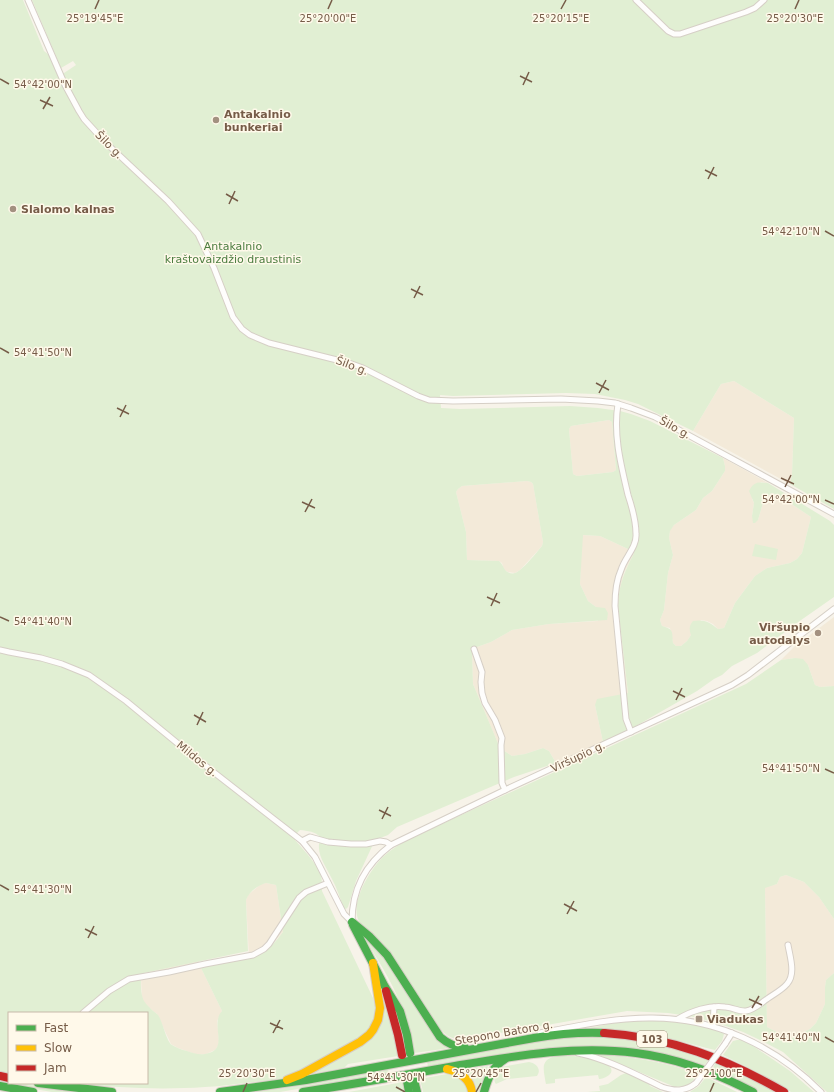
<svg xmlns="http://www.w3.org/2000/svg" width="834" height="1092" font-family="'DejaVu Sans',sans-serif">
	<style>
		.residential { fill: #f3ead9 }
		.green { fill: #e1efd3; fill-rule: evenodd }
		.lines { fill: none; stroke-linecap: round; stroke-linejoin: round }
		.street-casing { stroke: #d6cfc6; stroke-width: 7 }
		.fast-casing { stroke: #d6cec5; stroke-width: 10 }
		.slow-casing { stroke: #d6cec5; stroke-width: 10 }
		.jam-casing { stroke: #d6cec5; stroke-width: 10 }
		.street { stroke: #fefdfc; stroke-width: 5 }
		.fast { stroke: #4caf50; stroke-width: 8 }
		.slow { stroke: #ffc107; stroke-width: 8 }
		.jam { stroke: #c62828; stroke-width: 8 }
		.street-bridge-casing { stroke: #d6cfc6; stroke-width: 7; stroke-linecap: butt }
		.street-bridge { stroke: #fefdfc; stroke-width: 5 }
		.ticks { fill: none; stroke: #765c48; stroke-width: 1.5 }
		.poi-dot { fill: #a39180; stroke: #fff9ea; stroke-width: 1.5 }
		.labels { text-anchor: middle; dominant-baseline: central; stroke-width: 3; stroke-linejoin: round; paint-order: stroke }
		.shield { fill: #fff9ea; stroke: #9f8b79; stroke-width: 1 }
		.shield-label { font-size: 10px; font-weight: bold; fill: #765c48 }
		.poi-label { font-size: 11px; font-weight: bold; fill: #765c48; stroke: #fff9ea; text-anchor: start }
		.street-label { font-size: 11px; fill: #765c48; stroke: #fff9ea }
		.park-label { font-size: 11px; fill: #4c7d40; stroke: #fff9ea }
		.ticks-label { font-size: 10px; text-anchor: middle; fill: #765c48; stroke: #fff9ea; stroke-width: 3; stroke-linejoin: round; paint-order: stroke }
	</style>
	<rect width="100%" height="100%" fill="#f7f3e9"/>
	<g class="residential">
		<path d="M734 381 794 418 792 475 790 484 693 431 721 384Z"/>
		<path d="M609 420 612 422 616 470 613 472 577 476 573 474 569 429 571 426Z"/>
		<path d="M723 458 768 483 761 482 752 499 754 503 752 516 758 520 763 503 771 493 778 495 811 517 802 553 797 559 790 563 767 568 755 576 735 603 724 628 718 629 713 624 707 621 701 620 687 641 681 646H676L673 643 670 628 662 626 660 620 664 610 668 573 673 555 669 538 670 530 674 525 696 510 703 498 712 491 725 471V466Z"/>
		<path d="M527 481 531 482 533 484 543 542 542 546 520 570 515 573 508 572 504 570 502 563 499 561 467 560 466 532 456 492 458 489 462 486Z"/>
		<path d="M582 535 600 536 628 549 634 553 624 573 619 593 618 607 628 693 595 705 603 742 556 763 549 751 543 748 525 754 512 756 500 748 473 684 472 652 477 647 491 642 512 630 549 624 598 621 596 607 588 601 580 584Z"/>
		<path d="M834 617V686L820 687 815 685 808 665 795 658 781 660 794 647Z"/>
		<path d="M786 875 804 882 819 897 834 919V973L826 980 825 987V1004L816 1023 810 1029 790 1039 767 1027 765 887 777 884 780 877Z"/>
		<path d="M266 883 276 885 283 932 265 952 259 955 249 957 246 900 248 895 261 884Z"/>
		<path d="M199 961 201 968 222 1011 217 1021 219 1041 218 1046 215 1050 206 1054 198 1055 178 1048 171 1044 157 1014 147 1006 142 999 141 978 144 973Z"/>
	</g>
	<g class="green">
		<path d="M0 0H23L44 51 49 55 61 75 76 65 73 61 61 68 32 0H834V509L790 484 792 475 794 418 734 381 721 384 693 431 638 404 625 400 595 394 566 393 453 396 440 395 441 408 460 409 570 406 598 408 620 411 631 414 650 421 723 458 725 466V471L712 491 703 498 696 510 674 525 670 531 669 538 673 555 668 573 664 610 660 620 662 626C674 629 672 632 673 643L676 646H681L687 641 691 635C689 629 689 626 693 621 704 619 710 622 718 629L724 628 735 603 755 576 767 568 790 563 797 559 802 553 811 517 778 495 771 493 763 503 758 520 755 523H753L752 516 754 503 749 491C754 481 758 482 768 483L830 521 834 525V597L794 625 757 653 732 666 722 675 714 679 697 691 636 726 603 742 595 705 597 699 628 693 618 607C619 584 624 573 634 553L628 549 600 536 583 535 580 584 588 601 596 607 605 608 608 613 607 620 549 624 512 630 491 642 477 647 472 652 473 684 500 748 512 756 525 754 543 748 549 751 556 763 514 777 397 827 388 835 375 840 356 881 348 907 346 909 344 908C340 899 337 888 332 879 326 866 314 852 321 838 316 831 307 831 300 830L296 834 295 840C302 848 318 865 321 875 322 880 322 886 322 891L373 998 377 1013 376 1018 364 1036 291 1076 272 1080C250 1082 227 1086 205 1087 161 1090 118 1088 74 1083H147V1013H9V1073L0 1071ZM609 420 612 422 616 470 613 472 577 476 573 474 569 429 571 426ZM527 481 531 482 533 484 543 542 542 546C537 552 522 571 515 573 512 574 509 573 506 571 503 568 503 564 499 561L467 560 466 532 456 492 458 489 462 486ZM266 883 276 885 283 932C276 941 269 950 259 955L201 968 222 1011C209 1025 231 1050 205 1054 198 1055 193 1053 187 1051 182 1050 177 1048 172 1045 166 1041 163 1022 158 1015 156 1013 153 1011 151 1009 143 1001 142 999 141 988 141 982 140 979 144 973L248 951 246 900C249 892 258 885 266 883Z"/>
		<path d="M755 544 778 549 776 560 752 556Z"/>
		<path d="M795 658 803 659 808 665 815 685 820 687 834 686V919L819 897 804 882 786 875 780 877 777 884 765 888 767 1027 790 1039 810 1029 816 1023 825 1004V987L826 980 834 973V1092H827L783 1052 762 1041 743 1032 723 1025 695 1017 668 1013 627 1011 466 1039C454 1039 450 1039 441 1030 430 1013 419 996 408 979 401 970 396 960 389 951 379 941 366 933 359 921 349 903 371 868 384 856 392 849 400 844 409 839L746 684 781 660Z"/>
		<path d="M362 934 380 950 450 1048 414 1053C411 1036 407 1020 401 1005 391 979 376 957 362 934Z"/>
		<path d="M380 990 389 1016 398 1056 348 1064 344 1068 303 1075 373 1033Z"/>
		<path d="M661 1020C678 1022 710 1024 724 1034L722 1041 715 1050C690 1044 665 1036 639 1033 620 1030 600 1030 580 1030L614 1023 635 1021Z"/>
		<path d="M593 1036 619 1038 669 1046 710 1058 704 1066 601 1046H575L547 1048 492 1055 428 1066 427 1062 533 1041 565 1037Z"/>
		<path d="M737 1040H742L753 1046 790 1071 814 1092H791L761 1074 723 1055 733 1041Z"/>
		<path d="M594 1053H607L608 1055C639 1058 669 1063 698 1074 691 1084 688 1087 675 1087Z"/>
		<path d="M573 1056C583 1057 602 1060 609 1066 617 1073 604 1079 599 1079L598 1075 555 1079V1083L546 1084C545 1079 543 1069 544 1065 547 1054 565 1056 573 1056Z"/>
		<path d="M717 1061 747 1075 776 1092H759L712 1069Z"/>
		<path d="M529 1062C536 1063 542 1069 537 1076L507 1079 496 1084C492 1079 496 1071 501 1067Z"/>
		<path d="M488 1066 482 1082 479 1092H477C476 1083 471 1076 465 1070Z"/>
		<path d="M388 1069 389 1073 280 1092H255L293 1087Z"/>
		<path d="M626 1073 649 1084 650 1086 663 1092H587L600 1091 599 1086 608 1084 621 1075Z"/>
		<path d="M447 1074C458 1074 467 1080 468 1092H423L420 1079Z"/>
		<path d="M706 1077 737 1092H690L699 1086Z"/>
		<path d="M0 1079 9 1081V1083H21L80 1092H52L0 1083Z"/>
		<path d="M403 1082 405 1092H349Z"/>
	</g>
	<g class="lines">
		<defs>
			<g id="street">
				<path d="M28 0 65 85 79 111 84 119 105 142 168 201 198 234 214 268 233 317 242 329 250 335 269 343 349 363 363 368 418 396 429 400 453 401 561 399 598 401 615 403 631 408 655 417 834 514"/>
				<path d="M636 0 668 31 674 34H680L746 12 755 8 764 0"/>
				<path d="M618 404C613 435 621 465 628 495 632 507 636 521 636 534 637 547 625 557 621 570 616 581 615 593 615 606L626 719 631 732"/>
				<path d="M474 649 482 672 481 682 482 693 485 703 495 720 502 738 501 745 502 783 505 790"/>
				<path d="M0 650 9 652 41 658 62 664 89 675 126 701 193 756 302 841 315 857 344 914 352 922"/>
				<path d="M302 841 310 837 328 842 351 844H366L380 841 386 842 391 845"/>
				<path d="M352 922C352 889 365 865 391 845L505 790 732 685 748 675 834 609"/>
				<path d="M83 1013 109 991 129 979 169 972 205 964 253 955 264 949 269 944 299 898 306 892 328 883"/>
				<path d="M678 1019C691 1011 709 1005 725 1007 731 1007 740 1012 746 1011 754 1010 761 1003 767 999 774 994 782 990 787 984 796 974 790 957 788 945"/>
				<path d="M713 1026 714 1007"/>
				<path d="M540 1033C576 1026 613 1018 649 1018 715 1017 775 1046 821 1092"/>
				<path d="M725 1044 732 1033"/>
				<path d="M578 1053C607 1059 635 1074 662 1087 674 1091 685 1092 696 1083"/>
			</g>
			<g id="fast">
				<path d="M352 922 369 936 387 955 440 1037C448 1044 455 1047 465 1048"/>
				<path d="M353 925 384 985 400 1011 407 1035 410 1053"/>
				<path d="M414 1080 417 1092"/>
				<path d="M407 1081 409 1092"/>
				<path d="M38 1083 112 1092"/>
				<path d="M0 1086 33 1092"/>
				<path d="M220 1092 306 1080 534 1038C557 1034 580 1032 604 1033"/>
				<path d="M303 1092C354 1084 405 1075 455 1066 515 1056 575 1045 636 1053 677 1058 716 1073 753 1092"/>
				<path d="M484 1092C488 1078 492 1067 505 1059"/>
			</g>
			<g id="slow">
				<path d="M447 1069C460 1072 470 1078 472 1092"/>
				<path d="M287 1080 302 1074 360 1042 369 1035 373 1030 378 1020 380 1008 373 963"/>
			</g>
			<g id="jam">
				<path d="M386 991 398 1035 402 1055"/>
				<path d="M604 1033C671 1037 726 1059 784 1092"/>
				<path d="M0 1076 9 1078"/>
			</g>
		</defs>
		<use href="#street" class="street-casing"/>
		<use href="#fast" class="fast-casing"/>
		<use href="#slow" class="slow-casing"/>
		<use href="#jam" class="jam-casing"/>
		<use href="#street" class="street"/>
		<use href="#fast" class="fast"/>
		<use href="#slow" class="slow"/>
		<use href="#jam" class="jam"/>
		<defs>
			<path id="street-bridge" d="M696 1083 725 1044"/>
		</defs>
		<use href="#street-bridge" class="street-bridge-casing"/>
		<use href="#street-bridge" class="street-bridge"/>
	</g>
	<path class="ticks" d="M95 9 99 0M328 9 332 0M561 9 566 0M795 9 799 0M520 76 532 82M0 79 9 84M523 85 529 72M40 100 53 106M43 109 50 97M705 170 717 176M708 179 714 167M226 194 238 201M229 204 235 191M825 231 834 236M411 289 423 295M414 298 420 286M0 348 9 353M596 383 609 390M599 393 606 380M117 408 129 414M120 417 126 405M781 478 794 484M785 487 791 475M825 500 834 504M302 502 315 508M305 512 312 499M487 597 500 603M491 606 497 593M0 617 9 621M673 691 685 697M676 700 682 688M194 715 206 722M197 725 203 712M825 769 834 773M379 810 391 816M382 819 388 807M0 885 9 890M564 904 577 911M567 914 574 901M85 929 97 935M88 938 94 926M749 999 762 1005M752 1008 759 996M270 1023 283 1029M273 1033 280 1020M825 1037 834 1042M396 1087 405 1092M243 1092 247 1083M476 1092 481 1083M710 1092 714 1083"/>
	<g class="poi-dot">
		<circle cx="216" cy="120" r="4"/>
		<circle cx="13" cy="209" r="4"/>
		<circle cx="818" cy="633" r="4"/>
		<rect x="695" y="1015" width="8" height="8" rx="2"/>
	</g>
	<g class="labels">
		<rect class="shield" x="637" y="1031" width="30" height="16" rx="3"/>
		<g class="shield-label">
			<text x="652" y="1039">103</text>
		</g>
		<g class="poi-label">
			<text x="224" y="114">Antakalnio<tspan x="224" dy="13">bunkeriai</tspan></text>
			<text x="21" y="209">Slalomo kalnas</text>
			<text x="810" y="627" text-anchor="end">Viršupio<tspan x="810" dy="13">autodalys</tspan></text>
			<text x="707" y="1019">Viadukas</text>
		</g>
		<g class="street-label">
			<text transform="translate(109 145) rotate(45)">Šilo g.</text>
			<text transform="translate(352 366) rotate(21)">Šilo g.</text>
			<text transform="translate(675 428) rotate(29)">Šilo g.</text>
			<text transform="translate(578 757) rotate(-25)">Viršupio g.</text>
			<text transform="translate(197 759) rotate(39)">Mildos g.</text>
			<text transform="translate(504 1033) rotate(-10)">Stepono Batoro g.</text>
		</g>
		<g class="park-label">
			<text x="233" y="246">Antakalnio<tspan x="233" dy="13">kraštovaizdžio draustinis</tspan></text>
		</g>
	</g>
	<g class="ticks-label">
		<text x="95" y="22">25°19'45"E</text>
		<text x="328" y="22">25°20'00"E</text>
		<text x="561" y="22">25°20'15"E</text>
		<text x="795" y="22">25°20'30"E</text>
		<text x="43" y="88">54°42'00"N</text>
		<text x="791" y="235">54°42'10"N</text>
		<text x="43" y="356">54°41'50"N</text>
		<text x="791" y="503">54°42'00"N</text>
		<text x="43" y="625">54°41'40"N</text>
		<text x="791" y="772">54°41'50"N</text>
		<text x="43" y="893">54°41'30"N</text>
		<text x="791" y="1041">54°41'40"N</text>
		<text x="247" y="1077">25°20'30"E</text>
		<text x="481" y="1077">25°20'45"E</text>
		<text x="714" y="1077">25°21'00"E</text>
		<text x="396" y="1081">54°41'30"N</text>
	</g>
	<rect x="8" y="1012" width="140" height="72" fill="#fff9ea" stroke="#c8baa9"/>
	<rect x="16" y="1025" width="20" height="6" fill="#4caf50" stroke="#c8baa9"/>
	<text x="44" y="1032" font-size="12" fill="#765c48">Fast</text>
	<rect x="16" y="1045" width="20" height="6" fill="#ffc107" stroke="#c8baa9"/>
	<text x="44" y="1052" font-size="12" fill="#765c48">Slow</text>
	<rect x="16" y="1065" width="20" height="6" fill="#c62828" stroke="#c8baa9"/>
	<text x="44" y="1072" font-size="12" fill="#765c48">Jam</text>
</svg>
